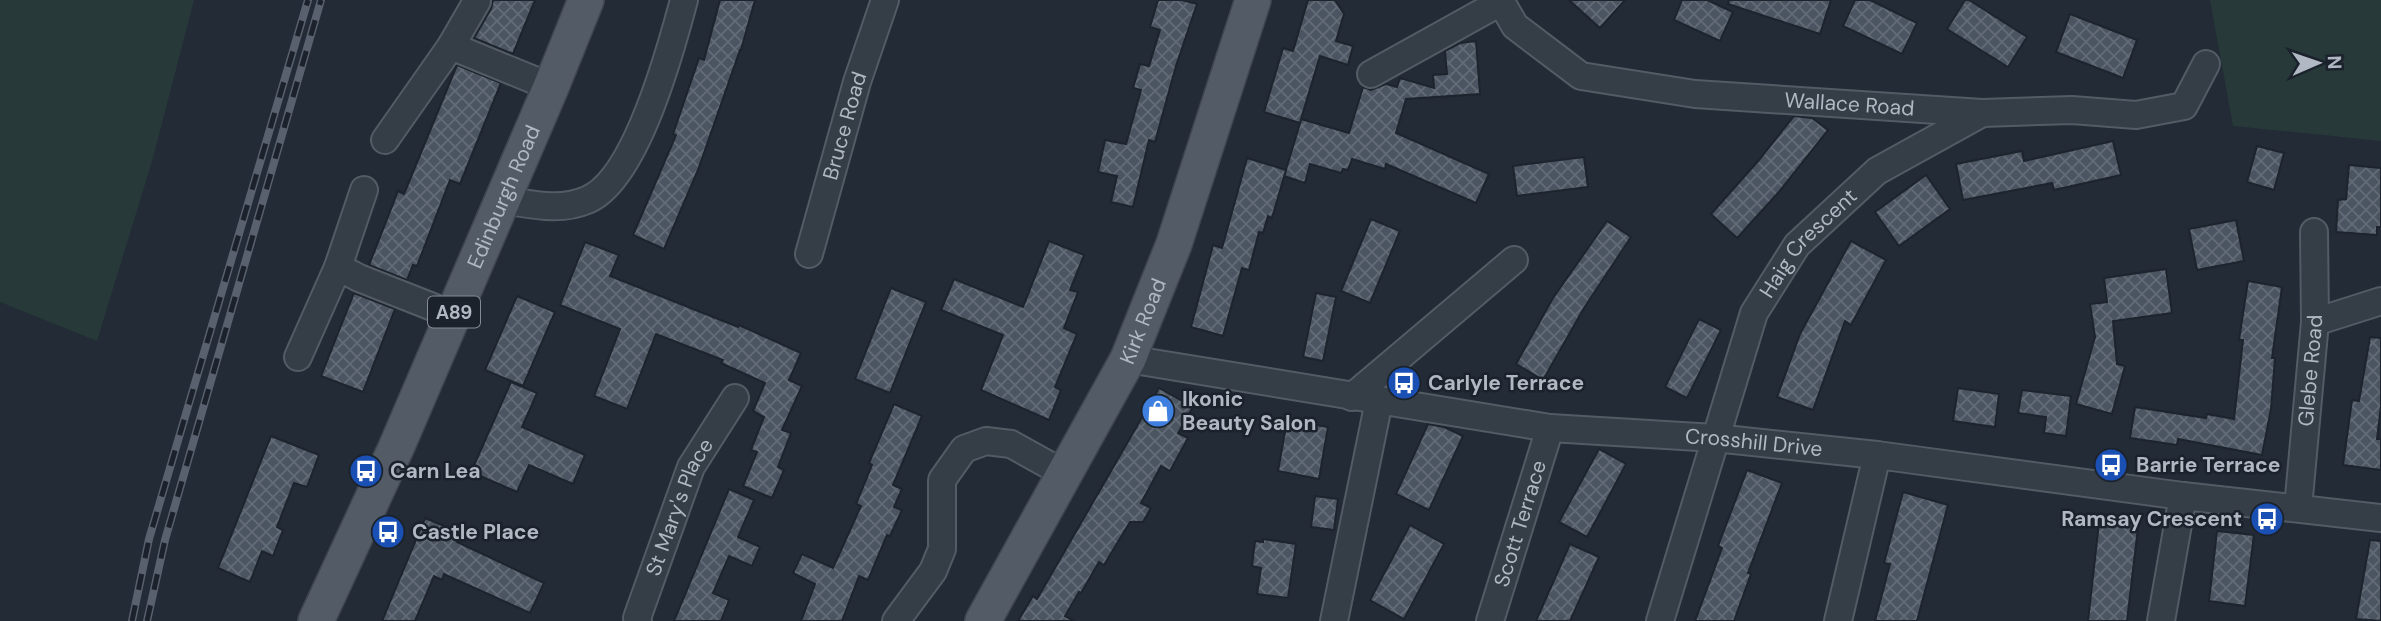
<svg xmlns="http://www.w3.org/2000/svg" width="2381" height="621" font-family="'DM Sans',sans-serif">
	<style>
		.grass { fill: #273939 }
		.building { fill: url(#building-cross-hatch); stroke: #1d242d; stroke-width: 2 }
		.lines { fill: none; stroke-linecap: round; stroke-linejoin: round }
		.minor-casing { stroke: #535b64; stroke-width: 30 }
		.major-casing { stroke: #3f4650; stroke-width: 38 }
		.minor { stroke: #353d46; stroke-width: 26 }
		.major { stroke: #535c66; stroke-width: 35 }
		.rail-casing { stroke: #58616d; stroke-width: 8 }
		.rail { stroke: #1b222b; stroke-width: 5; stroke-dasharray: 16; stroke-linecap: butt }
		.labels { text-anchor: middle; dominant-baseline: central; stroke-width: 5; stroke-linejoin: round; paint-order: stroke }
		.shield { fill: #1b222b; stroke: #838b95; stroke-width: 2 }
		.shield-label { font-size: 19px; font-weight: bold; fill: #b0b8c3 }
		.street-label { font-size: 21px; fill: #b0b8c3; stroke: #1b222b }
		.poi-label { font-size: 21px; font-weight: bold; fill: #b0b8c3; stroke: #1b222b; text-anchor: start }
	</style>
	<defs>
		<pattern id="building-cross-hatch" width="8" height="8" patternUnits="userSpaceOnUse" patternTransform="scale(1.75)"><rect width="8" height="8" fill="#4a5561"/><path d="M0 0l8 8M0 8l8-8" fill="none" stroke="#626b76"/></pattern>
	</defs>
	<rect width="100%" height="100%" fill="#222b36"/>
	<g class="grass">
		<path d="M0 0H194L153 158 97 341 0 302Z"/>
		<path d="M2210 0H2381V141L2233 126Z"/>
	</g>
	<g class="building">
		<path d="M493 0H535L513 54 474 38 491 9Z"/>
		<path d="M720 0H755L741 50H740L698 170 664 249 633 235 676 135 673 134 699 58 704 60Z"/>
		<path d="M1158 0H1182L1197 4 1176 66 1155 142 1149 140 1133 207 1111 202 1117 176 1098 172 1105 140 1126 144 1141 90 1133 88 1140 64 1149 66 1160 30 1150 27Z"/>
		<path d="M1308 0H1335L1344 14 1336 41 1353 46 1348 65 1320 56 1301 119 1349 133 1363 87 1371 90 1386 84 1397 87 1400 78 1434 88 1433 75 1447 74 1445 51 1460 43 1476 41 1480 94 1406 99 1396 133 1489 174 1476 203 1386 164 1385 169 1352 159 1348 170 1343 169 1341 173 1310 164 1305 183 1284 176 1301 120 1300 123 1264 112 1283 48 1293 51Z"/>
		<path d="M1569 0H1625L1600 28Z"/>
		<path d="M1682 0H1707L1733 12 1720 41 1674 20Z"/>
		<path d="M1729 0H1831L1820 34 1728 4Z"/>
		<path d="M1855 0H1870L1917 23 1902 54 1843 26Z"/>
		<path d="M1965 0H1969L2027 37 2008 67 1947 29Z"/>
		<path d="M2070 14 2137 40 2123 78 2056 52Z"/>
		<path d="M457 65 501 83 460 184 450 180 417 266 413 265 407 280 369 265 398 191 404 194Z"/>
		<path d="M1794 116 1812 118 1828 130 1778 193 1737 238 1711 214 1759 160Z"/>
		<path d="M2113 141 2121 175 2054 190 2052 183 1963 200 1956 164 2022 151 2024 161Z"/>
		<path d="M2257 146 2284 153 2274 190 2247 182Z"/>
		<path d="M1584 157 1588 187 1517 196 1513 166Z"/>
		<path d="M1247 158 1286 170 1272 218 1268 216 1263 233 1259 232 1249 270 1242 268 1223 336 1191 327 1213 245 1222 248Z"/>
		<path d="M2349 165 2381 168V227H2377V235L2336 232 2338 200 2346 199Z"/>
		<path d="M1926 175 1950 209 1899 246 1875 212Z"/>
		<path d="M1371 219 1400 231 1370 303 1341 291Z"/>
		<path d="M2236 220 2244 261 2197 270 2189 229Z"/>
		<path d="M1607 221 1631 237 1584 308 1543 380 1516 364 1553 298Z"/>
		<path d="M1049 241 1084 255 1070 290 1078 292 1064 328 1077 334 1055 387 1061 390 1049 420 981 390 1003 335 941 310 954 279 1023 307Z"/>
		<path d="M1851 241 1886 260 1851 325 1845 321 1813 410 1777 397 1800 334Z"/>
		<path d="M585 242 619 255 610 276 738 327 739 325 801 353 789 380 802 386 782 430 791 433 778 467 784 470 772 498 743 486 757 452 751 450 764 417 753 411 765 383 721 363 723 360 656 334 627 409 594 396 620 329 560 305Z"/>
		<path d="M2166 269 2172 313 2113 321 2117 364 2125 366 2112 414 2076 404 2095 337 2090 304 2107 302 2104 278Z"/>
		<path d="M2248 281 2282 287 2272 358H2275L2271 409 2262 455 2178 439 2177 445 2130 438 2135 407 2206 418 2207 414 2234 419 2243 340H2239Z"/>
		<path d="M891 288 926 302 890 393 855 379Z"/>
		<path d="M354 293 395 309 363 392 321 376Z"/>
		<path d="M1316 293 1336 297 1323 361 1303 357Z"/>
		<path d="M517 296 555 312 523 386 485 370Z"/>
		<path d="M1699 319 1721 330 1687 398 1665 387Z"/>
		<path d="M2370 337 2381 338V406L2377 439H2381V470L2343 465 2352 400 2359 401Z"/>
		<path d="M511 382 537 393 522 427 585 455 573 484 529 465 517 492 471 472Z"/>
		<path d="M1159 388 1193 407 1178 433 1188 438 1170 471 1161 466 1141 503 1151 508 1143 522H1130L1104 565 1099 562 1081 593 1079 592 1065 616 1074 621H1018L1033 596 1037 599Z"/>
		<path d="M1958 388 1999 394 1995 427 1953 421Z"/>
		<path d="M2022 390 2071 396 2066 436 2044 433 2046 417 2018 413Z"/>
		<path d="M894 404 922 416 893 485 902 489 894 507 902 510 890 536 887 535 868 580 859 576 842 621H801L815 584 793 573 802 554 833 568 861 506 856 504 872 465 869 463Z"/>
		<path d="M1287 420 1328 427 1319 479 1278 471Z"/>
		<path d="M1428 424 1444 427 1463 436 1429 510 1396 494Z"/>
		<path d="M271 436 319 455 307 487 294 483 277 527 283 530 273 556 262 551 250 582 218 568Z"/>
		<path d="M1599 449 1626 464 1587 537 1559 522Z"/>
		<path d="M1747 470 1782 483 1748 573 1751 574 1734 621H1695L1722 548 1718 546Z"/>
		<path d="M729 489 754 500 738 537 760 547 752 566 729 556 713 593 729 600 721 621H674Z"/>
		<path d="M1903 492 1948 505 1917 621H1875L1890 564 1884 563Z"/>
		<path d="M1315 496 1338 499 1334 530 1311 527Z"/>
		<path d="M2100 514 2139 519 2127 621H2088Z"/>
		<path d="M425 518 461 533 457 542 544 583 530 613 444 574 442 580 434 576 415 621H382Z"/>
		<path d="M1410 525 1444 544 1404 619 1370 600Z"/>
		<path d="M2217 531 2254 535 2245 606 2209 601Z"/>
		<path d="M1263 539 1296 544 1288 598 1257 594 1261 568 1252 566 1255 541 1263 542Z"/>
		<path d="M2370 540 2381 541V621L2356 619Z"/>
		<path d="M1570 544 1599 557 1570 621H1536Z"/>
	</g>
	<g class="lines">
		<defs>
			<g id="minor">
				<path id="s1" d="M1500 0 1515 26 1581 76 1695 94 1982 113 2072 110 2136 115 2184 106 2206 64"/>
				<path d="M451 46 551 87"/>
				<path d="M1371 74 1501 2"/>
				<path d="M385 140 451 46 477 1"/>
				<path d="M502 200C531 204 559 212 587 200 636 180 671 49 684 0"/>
				<path id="s2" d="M809 254 857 82 885 0"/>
				<path d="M338 267 359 278 453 315"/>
				<path d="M2315 322 2381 301"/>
				<path d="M298 357 338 267 364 190"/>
				<path id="s3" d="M1128 359 1550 428 1715 438 1877 455 2183 496 2381 518"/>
				<path d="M1352 397 1514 260"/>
				<path id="s4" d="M2298 508 2315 322 2314 232"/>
				<path id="s5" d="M638 621 637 618 691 467 735 398"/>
				<path d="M896 621 933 571 942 549V480L964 449 986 441 1011 444 1065 474"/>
				<path d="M1334 621 1379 401"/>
				<path id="s6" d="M1490 621 1550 428"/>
				<path id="s7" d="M1660 621 1754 313 1797 245 1877 171 1982 113"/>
				<path d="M1838 621 1877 455"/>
				<path d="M2161 621 2183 496"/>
			</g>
			<g id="major">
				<path id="s8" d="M316 621 396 448 551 87 586 0"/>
				<path id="s9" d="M983 621 1128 359 1174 244 1253 0"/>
			</g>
		</defs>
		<use href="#minor" class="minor-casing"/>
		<use href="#major" class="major-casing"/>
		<use href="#minor" class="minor"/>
		<use href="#major" class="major"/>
		<defs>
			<g id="rail">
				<path d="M132 621 149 539 308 0"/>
				<path d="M147 621 165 540 321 0"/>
			</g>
		</defs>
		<use href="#rail" class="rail-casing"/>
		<use href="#rail" class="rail"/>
	</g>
	<defs>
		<symbol id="bus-disc" viewBox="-11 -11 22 22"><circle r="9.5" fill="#1a4fb4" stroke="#1b222b"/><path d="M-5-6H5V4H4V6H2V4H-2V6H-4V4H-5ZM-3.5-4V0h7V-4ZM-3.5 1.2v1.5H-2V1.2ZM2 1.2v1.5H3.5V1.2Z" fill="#fff"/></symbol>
		<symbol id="shop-disc" viewBox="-11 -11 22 22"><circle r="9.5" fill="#3f7fe0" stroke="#1b222b"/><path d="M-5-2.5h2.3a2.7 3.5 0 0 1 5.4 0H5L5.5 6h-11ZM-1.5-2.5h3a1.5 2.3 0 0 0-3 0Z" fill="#fff"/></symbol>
	</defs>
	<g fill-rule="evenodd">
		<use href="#bus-disc" x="1385" y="364" width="38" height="38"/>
		<use href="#shop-disc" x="1139" y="392" width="38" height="38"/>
		<use href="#bus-disc" x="2092" y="446" width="38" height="38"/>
		<use href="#bus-disc" x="347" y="452" width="38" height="38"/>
		<use href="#bus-disc" x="2248" y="500" width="38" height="38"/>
		<use href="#bus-disc" x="369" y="513" width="38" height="38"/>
	</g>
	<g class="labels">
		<rect class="shield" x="428" y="296.5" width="52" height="31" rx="5"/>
		<g class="shield-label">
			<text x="454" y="312">A89</text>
		</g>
		<g class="street-label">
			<text stroke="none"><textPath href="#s1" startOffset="383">Wallace Road</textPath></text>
			<text stroke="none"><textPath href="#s2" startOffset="133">Bruce Road</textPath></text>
			<text stroke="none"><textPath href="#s8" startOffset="464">Edinburgh Road</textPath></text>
			<text stroke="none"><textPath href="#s7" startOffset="411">Haig Crescent</textPath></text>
			<text stroke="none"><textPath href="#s9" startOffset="340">Kirk Road</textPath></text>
			<text stroke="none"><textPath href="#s4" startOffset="138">Glebe Road</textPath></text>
			<text stroke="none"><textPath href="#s3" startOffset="632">Crosshill Drive</textPath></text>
			<text stroke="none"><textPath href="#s5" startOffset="122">St Mary's Place</textPath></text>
			<text stroke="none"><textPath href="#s6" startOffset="102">Scott Terrace</textPath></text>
		</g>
		<g class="poi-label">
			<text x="1428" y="383">Carlyle Terrace</text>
			<text x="1182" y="399">Ikonic<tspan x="1182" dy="24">Beauty Salon</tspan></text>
			<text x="2136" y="465">Barrie Terrace</text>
			<text x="390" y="471">Carn Lea</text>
			<text x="2242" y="519" text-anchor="end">Ramsay Crescent</text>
			<text x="412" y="532">Castle Place</text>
		</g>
	</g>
	<g transform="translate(2318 63) rotate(88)" stroke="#1b222b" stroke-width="5" paint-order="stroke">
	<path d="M0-5L12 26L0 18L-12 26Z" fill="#b0b8c3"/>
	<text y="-10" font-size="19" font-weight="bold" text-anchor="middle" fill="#b0b8c3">N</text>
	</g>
</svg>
